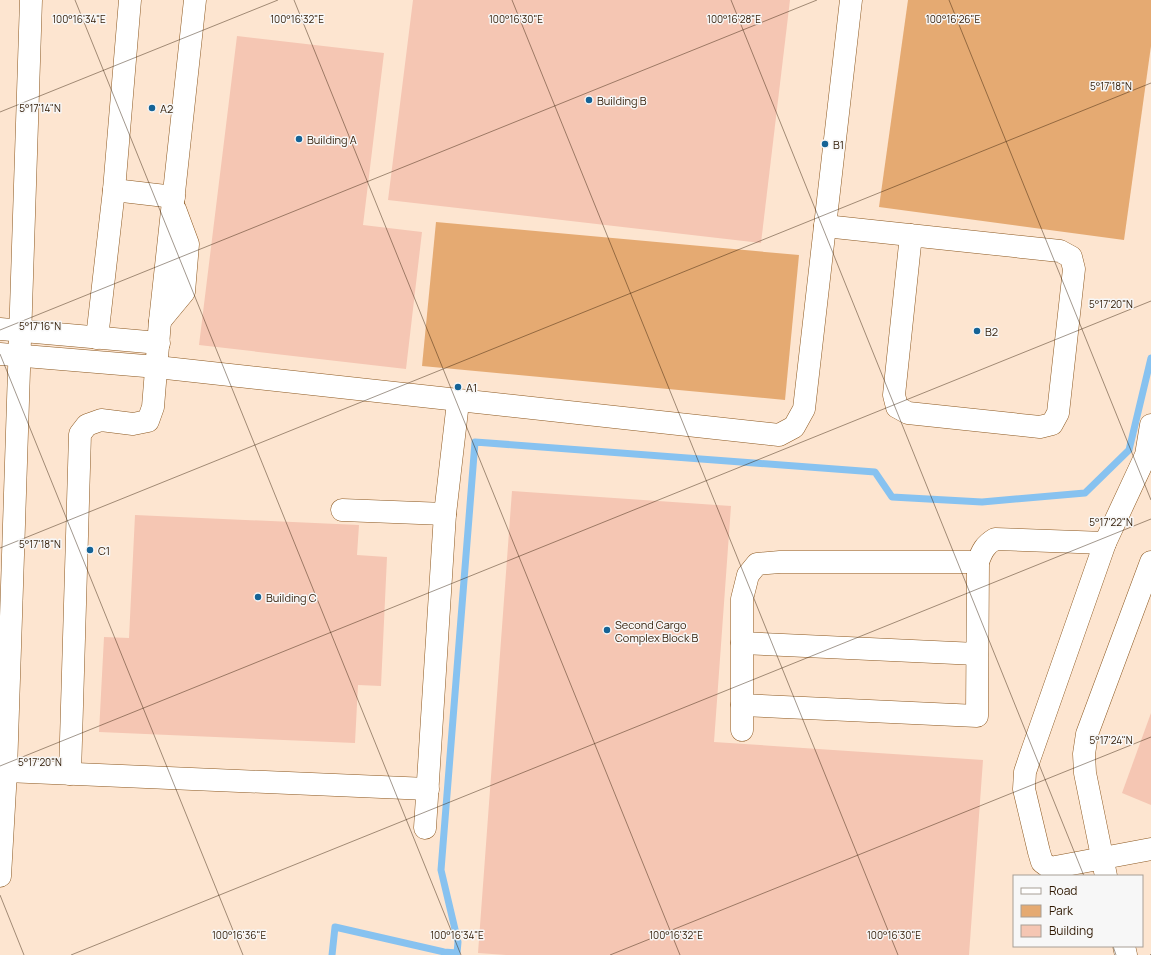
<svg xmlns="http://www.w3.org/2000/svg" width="1151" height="955" font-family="Manrope,sans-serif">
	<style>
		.green { fill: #e5aa72 }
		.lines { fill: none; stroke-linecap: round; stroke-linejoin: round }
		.stream { stroke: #87c2f0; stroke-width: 7 }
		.building { fill: #f5c6b3 }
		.minor-casing { stroke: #8c5820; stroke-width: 23 }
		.minor { stroke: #fff; stroke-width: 22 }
		.ticks { fill: none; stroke: #311b05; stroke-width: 1; stroke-opacity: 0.45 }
		.poi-dot { fill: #156396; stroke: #f7f7f7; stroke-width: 1.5 }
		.labels { text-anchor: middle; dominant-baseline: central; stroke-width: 3; stroke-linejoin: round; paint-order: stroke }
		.poi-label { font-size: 11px; fill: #311b05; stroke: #f7f7f7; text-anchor: start }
		.ticks-label { font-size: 10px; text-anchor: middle; fill: #311b05; stroke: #f7f7f7; stroke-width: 3; stroke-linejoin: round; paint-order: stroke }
	</style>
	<rect width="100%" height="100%" fill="#fde5d0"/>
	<g class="green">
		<path d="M908 0H1151V46L1124 240 879 207Z"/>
		<path d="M436 222 799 255 785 400 422 366Z"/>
	</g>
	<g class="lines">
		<path class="stream" d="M332 955 335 927 444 952 457 953 458 942 441 870 475 442 875 472 892 497 982 502 1085 493 1129 450 1151 358"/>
	</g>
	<g class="building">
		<path d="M413 0H790L761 243 388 200Z"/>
		<path d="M237 36 384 53 363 225 422 232 406 369 199 345Z"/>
		<path d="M512 491 731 506 714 742 983 760 969 955H506L478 953Z"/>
		<path d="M135 515 359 525 357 555 387 557 381 686 358 685 355 743 99 732 104 637 129 638Z"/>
		<path d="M1151 713V805L1122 793Z"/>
	</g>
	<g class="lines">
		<defs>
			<g id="minor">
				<path d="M114 190 174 197"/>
				<path d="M825 226 1060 251 1071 257 1074 269 1058 413 1052 424 1040 427 908 413 897 407 894 395 911 235"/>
				<path d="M160 321 184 292 188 244 175 209"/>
				<path d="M0 329 159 343"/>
				<path d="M97 338 114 190 130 0"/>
				<path d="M0 354 157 367 779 435 794 427 804 409 851 0"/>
				<path d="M1151 425 1146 455 1105 543 1030 757 1025 772 1024 789 1039 852 1042 862 1050 868 1151 849"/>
				<path d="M342 510 445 514"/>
				<path d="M742 643 977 654"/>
				<path d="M742 705 977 716 978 562C982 551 985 545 995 539L1105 543"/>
				<path d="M742 730V599L748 575 757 564 780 562H978"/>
				<path d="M6 771 428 789"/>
				<path d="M70 774 80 434 87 425 101 420 133 424 148 421 153 407 160 321 195 0"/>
				<path d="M425 828 445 514 458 402"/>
				<path d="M0 876 6 771 31 0"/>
				<path d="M1106 876 1085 773 1084 754 1087 734 1151 562"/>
				<path d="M1124 946 1126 955"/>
			</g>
		</defs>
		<use href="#minor" class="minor-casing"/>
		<use href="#minor" class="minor"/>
	</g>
	<path class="ticks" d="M75 0 461 955M294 0 680 955M512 0 898 955M731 0 1084 876M949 0 1151 500M0 112 278 0M0 330 817 0M0 354 243 955M0 548 1151 83M0 766 1151 301M0 895 24 955M1113 946 1116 955M71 955 1151 519M610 955 1151 737M1150 955 1151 954"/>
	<g class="poi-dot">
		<circle cx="589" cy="100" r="4"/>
		<circle cx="152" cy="108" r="4"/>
		<circle cx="299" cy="139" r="4"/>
		<circle cx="825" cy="144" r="4"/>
		<circle cx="977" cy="331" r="4"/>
		<circle cx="458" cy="387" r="4"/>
		<circle cx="90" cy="550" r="4"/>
		<circle cx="258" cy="597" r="4"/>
		<circle cx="607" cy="630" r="4"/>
	</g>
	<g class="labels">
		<g class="poi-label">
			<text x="597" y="100">Building B</text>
			<text x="160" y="108">A2</text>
			<text x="307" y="139">Building A</text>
			<text x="833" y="144">B1</text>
			<text x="985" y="331">B2</text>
			<text x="466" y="387">A1</text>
			<text x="98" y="550">C1</text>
			<text x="266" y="597">Building C</text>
			<text x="615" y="624">Second Cargo<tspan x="615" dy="13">Complex Block B</tspan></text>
		</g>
	</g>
	<g class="ticks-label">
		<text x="79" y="23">100°16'34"E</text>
		<text x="297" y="23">100°16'32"E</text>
		<text x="516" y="23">100°16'30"E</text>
		<text x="734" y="23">100°16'28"E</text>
		<text x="953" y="23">100°16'26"E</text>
		<text x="1111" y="90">5°17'18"N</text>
		<text x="40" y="112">5°17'14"N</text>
		<text x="1111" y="308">5°17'20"N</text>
		<text x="40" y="330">5°17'16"N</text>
		<text x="1111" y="526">5°17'22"N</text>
		<text x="40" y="548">5°17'18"N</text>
		<text x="1111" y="744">5°17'24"N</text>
		<text x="40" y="766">5°17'20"N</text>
		<text x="239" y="939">100°16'36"E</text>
		<text x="457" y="939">100°16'34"E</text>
		<text x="676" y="939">100°16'32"E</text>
		<text x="894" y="939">100°16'30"E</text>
	</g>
	<rect x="1013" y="875" width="130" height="72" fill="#f7f7f7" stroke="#a89f96"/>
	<rect x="1021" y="888" width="20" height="6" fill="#ffffff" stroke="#a89f96"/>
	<text x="1049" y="895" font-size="12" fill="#311b05">Road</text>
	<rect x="1021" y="905" width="20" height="12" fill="#e5aa72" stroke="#a89f96"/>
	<text x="1049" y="915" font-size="12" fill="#311b05">Park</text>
	<rect x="1021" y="925" width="20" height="12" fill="#f5c6b3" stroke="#a89f96"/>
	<text x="1049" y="935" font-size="12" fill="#311b05">Building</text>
</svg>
